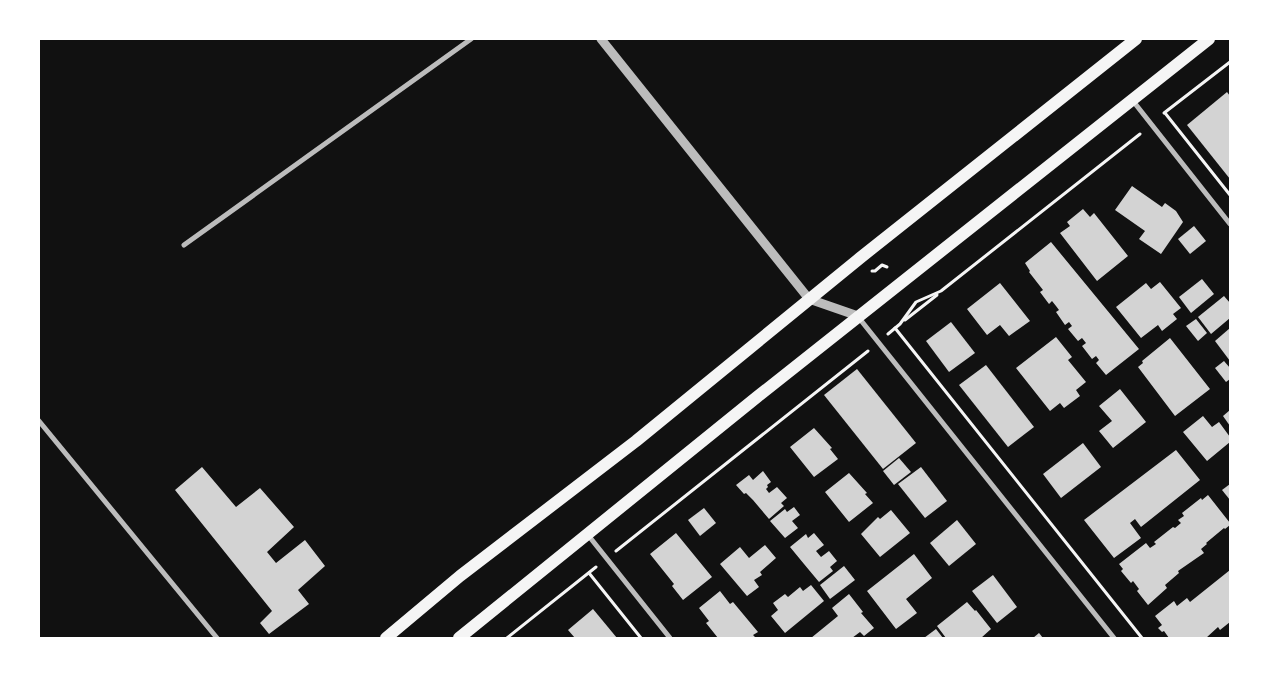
<svg xmlns="http://www.w3.org/2000/svg" width="1269" height="677" font-family="Rubik,sans-serif">
	<style>
		.building { fill: #d3d3d3 }
		.lines { fill: none; stroke-linecap: round; stroke-linejoin: round }
		.path { stroke: #f5f5f5; stroke-width: 3 }
		.minor { stroke: #bcbcbc; stroke-width: 5 }
		.tertiary { stroke: #bcbcbc; stroke-width: 9 }
		.primary { stroke: #f5f5f5; stroke-width: 12 }
	</style>
	<rect width="100%" height="100%" fill="#111"/>
	<g class="building">
		<path d="M1227 92 1230 96V179L1187 125Z"/>
		<path d="M1132 186 1162 207 1165 203 1176 211 1183 222 1161 254 1139 239 1145 231 1115 210Z"/>
		<path d="M1083 209 1090 217 1094 213 1128 256 1097 281 1060 233 1070 226 1067 222Z"/>
		<path d="M1194 226 1206 241 1190 254 1178 239Z"/>
		<path d="M1051 242 1139 349 1106 375 1096 363 1099 360 1096 356 1092 359 1082 346 1086 343 1082 338 1078 341 1068 329 1072 326 1069 322 1065 325 1056 312 1059 310 1056 306 1052 301 1049 304 1040 292 1043 290 1029 272 1030 271 1025 263Z"/>
		<path d="M1202 279 1214 294 1191 313 1179 297Z"/>
		<path d="M1160 282 1181 308 1173 314 1177 319 1162 331 1158 325 1141 338 1116 307 1146 283 1151 289Z"/>
		<path d="M1000 283 1030 321 1009 336 1000 325 987 335 967 309Z"/>
		<path d="M1224 296 1230 303V318L1211 334 1198 317Z"/>
		<path d="M1196 319 1207 333 1198 341 1186 326Z"/>
		<path d="M951 322 975 353 949 372 926 341Z"/>
		<path d="M1230 328V361L1215 341Z"/>
		<path d="M1056 337 1072 357 1068 360 1086 382 1076 390 1080 396 1064 408 1060 403 1050 411 1016 368Z"/>
		<path d="M1170 338 1210 389 1175 416 1138 367 1143 363 1142 361Z"/>
		<path d="M1224 361 1230 368V379L1226 382 1215 368Z"/>
		<path d="M986 365 1034 427 1008 447 959 385Z"/>
		<path d="M857 369 916 443 883 469 824 395Z"/>
		<path d="M1120 389 1146 422 1113 448 1099 431 1112 421 1099 406Z"/>
		<path d="M1230 410V426L1223 416Z"/>
		<path d="M1203 416 1212 427 1219 422 1230 437V442L1207 461 1183 432Z"/>
		<path d="M814 428 832 448 830 449 838 459 814 477 790 447Z"/>
		<path d="M1083 443 1101 467 1061 498 1043 474Z"/>
		<path d="M1176 450 1200 480 1141 527 1135 519 1130 523 1141 538 1114 558 1084 520Z"/>
		<path d="M899 458 911 472 894 485 883 471Z"/>
		<path d="M202 467 236 507 260 488 294 527 267 552 276 563 305 540 325 566 298 590 309 604 269 634 260 623 272 611 175 490Z"/>
		<path d="M921 467 947 501 925 518 898 484Z"/>
		<path d="M763 471 771 482 767 485 768 487 766 489 769 493 777 487 787 498 781 503 784 506 769 519 753 500 746 493 744 494 736 485 749 475 753 480Z"/>
		<path d="M849 473 867 493 865 494 873 503 849 522 825 492Z"/>
		<path d="M1230 484V500L1222 490Z"/>
		<path d="M1208 495 1230 523V525L1225 529 1224 528 1206 543 1207 544 1201 549 1204 553 1178 571 1179 573 1165 585 1167 588 1148 605 1137 591 1139 589 1133 581 1131 583 1121 571 1123 569 1119 564 1146 543 1150 548 1156 544 1154 542 1173 527 1175 528 1181 523 1178 520 1184 516 1182 513 1201 498 1202 500Z"/>
		<path d="M794 507 800 515 792 521 798 528 785 538 770 521 785 509 787 512Z"/>
		<path d="M704 508 716 523 700 536 688 520Z"/>
		<path d="M891 510 910 533 880 557 861 534 878 517 880 519Z"/>
		<path d="M957 520 976 544 949 566 930 543Z"/>
		<path d="M676 533 712 577 683 600 672 586 674 584 650 554Z"/>
		<path d="M814 533 824 545 816 551 821 557 829 551 837 561 830 567 833 571 819 582 804 564 809 561 804 564 790 547 806 534 808 538Z"/>
		<path d="M765 545 776 558 760 572 762 575 754 580 759 587 747 596 720 564 740 547 749 558Z"/>
		<path d="M914 554 932 578 906 599 917 613 896 629 867 591Z"/>
		<path d="M844 566 855 580 830 599 820 585Z"/>
		<path d="M1230 570V622L1220 630 1218 627 1206 638H1169L1164 631 1162 632 1158 628 1162 625 1155 616 1174 601 1177 606 1187 598 1190 602Z"/>
		<path d="M993 575 1017 607 997 623 972 591Z"/>
		<path d="M811 585 824 601 785 633 771 616 778 610 773 603 785 594 788 597 800 587 803 591Z"/>
		<path d="M720 591 730 604 733 602 758 632 753 635 756 638H718L706 623 709 621 699 608Z"/>
		<path d="M849 594 863 612 861 613 874 628 864 636 860 632 852 638H811L838 616 832 608Z"/>
		<path d="M967 602 975 611 976 610 991 629 981 638H946L937 626Z"/>
		<path d="M593 609 617 638H575L568 630Z"/>
		<path d="M936 629 943 638H924Z"/>
		<path d="M1039 633 1043 638H1033Z"/>
	</g>
	<g class="lines">
		<g class="path">
			<path d="M1164 113 1230 62"/>
			<path d="M1165 113 1230 195"/>
			<path d="M872 271H875L882 265 887 267"/>
			<path d="M905 320 937 295"/>
			<path d="M895 328 1142 638"/>
			<path d="M888 334 900 324 916 302 941 291 1140 134"/>
			<path d="M616 551 868 351"/>
			<path d="M589 573 641 638"/>
			<path d="M507 638 596 567"/>
		</g>
		<g class="minor">
			<path d="M1133 101 1230 224"/>
			<path d="M184 245 471 39"/>
			<path d="M859 318 1114 638"/>
			<path d="M39 421 217 638"/>
			<path d="M588 535 670 638"/>
		</g>
		<path class="tertiary" d="M601 39 809 299 858 316"/>
		<g class="primary">
			<path d="M386 638 460 576 636 441 860 258 1136 39"/>
			<path d="M459 638 757 397 1209 39"/>
		</g>
	</g>
	<rect width="1269" height="677" fill="none" stroke="#ffffff" stroke-width="80"/>
</svg>
